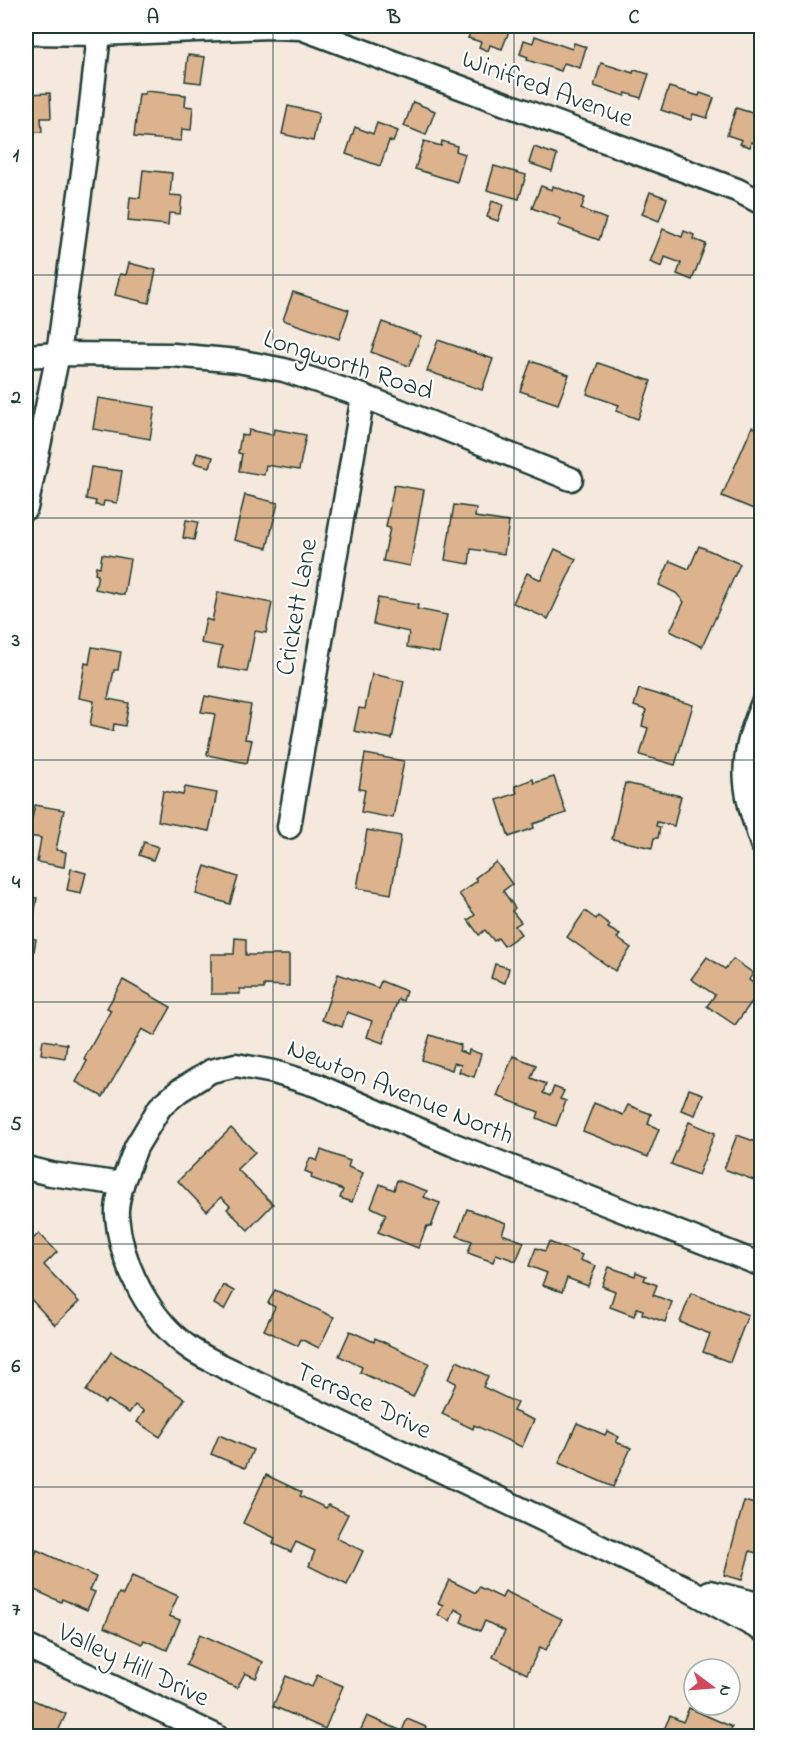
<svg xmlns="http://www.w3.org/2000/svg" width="787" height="1762" font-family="'Indie Flower',sans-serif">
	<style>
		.building { fill: #ddb38d; stroke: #1f3d34; stroke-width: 1.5 }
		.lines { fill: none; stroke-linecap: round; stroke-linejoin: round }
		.minor-casing { stroke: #1f3d34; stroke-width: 27 }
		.minor { stroke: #fff; stroke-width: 22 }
		.grid { fill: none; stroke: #1f3d34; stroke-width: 1.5; stroke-opacity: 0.55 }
		.labels { text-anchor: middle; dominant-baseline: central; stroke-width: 4.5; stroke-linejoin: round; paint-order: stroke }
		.street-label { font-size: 27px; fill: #1f3d34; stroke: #fff }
		.neatline { fill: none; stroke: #1f3d34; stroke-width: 2 }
		.grid-label { font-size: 20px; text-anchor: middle; font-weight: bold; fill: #1f3d34 }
	</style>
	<rect width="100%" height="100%" fill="#f5e8dd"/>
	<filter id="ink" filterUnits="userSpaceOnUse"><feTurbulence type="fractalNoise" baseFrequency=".0167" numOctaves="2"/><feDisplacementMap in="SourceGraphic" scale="12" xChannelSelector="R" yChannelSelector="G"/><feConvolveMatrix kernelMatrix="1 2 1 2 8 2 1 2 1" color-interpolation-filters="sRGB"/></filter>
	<g filter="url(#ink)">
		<g class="building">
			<path d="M473 26H511L502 49 490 45 488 51 479 47 481 42 468 38Z"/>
			<path d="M535 36 572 49 574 43 586 47 580 68 564 63 561 71 527 60 528 57 520 54 524 40 533 43Z"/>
			<path d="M188 55 205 57 201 83 185 81Z"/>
			<path d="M601 63 633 73 634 70 649 74 641 98 626 93 625 96 594 86Z"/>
			<path d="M669 87 699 96 700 93 714 98 707 118 693 114 691 120 661 110Z"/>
			<path d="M145 91 186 95 185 106 193 107 191 130 182 129 181 141 134 137 139 94H145Z"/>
			<path d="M50 93 51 118H41L42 132 26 133V94Z"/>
			<path d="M413 102 435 111 426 135 404 126Z"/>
			<path d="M288 106 319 113 313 141 282 134Z"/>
			<path d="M736 108 759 115 762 110V146L751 142 750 147 740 144 742 140 727 135Z"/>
			<path d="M377 123 398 131 393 142 389 141 380 166 346 154 355 127 373 134Z"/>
			<path d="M424 141 441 146 442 141 457 146 456 151 465 154 457 182 415 169Z"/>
			<path d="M534 147 557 155 552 171 529 163Z"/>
			<path d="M494 166 526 175 519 199 487 190Z"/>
			<path d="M143 170 172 173 170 195 182 196 180 214 169 213 168 225 128 221 130 197 140 198Z"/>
			<path d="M541 186 552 190 553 186 585 198 581 209 606 219 599 240 558 225 561 219 532 208Z"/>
			<path d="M650 192 667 198 659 221 642 214Z"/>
			<path d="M492 201 503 205 498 221 487 217Z"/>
			<path d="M663 229 682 237 684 231 694 235 693 239 706 244 692 280 677 274 681 263 665 257 662 267 650 262Z"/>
			<path d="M129 263 156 270 149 303 115 295 120 274 126 275Z"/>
			<path d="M293 292 349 310 339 339 283 320Z"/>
			<path d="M382 322 421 336 409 366 371 352Z"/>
			<path d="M438 340 493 359 482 390 427 371Z"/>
			<path d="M531 361 569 375 558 404 520 391Z"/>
			<path d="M598 363 651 381 638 419 616 411 619 405 587 394Z"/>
			<path d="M98 398 155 407 150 439 93 429Z"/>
			<path d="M752 427 762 430V498L756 510 722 496Z"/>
			<path d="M274 429 306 435 299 470 266 465 264 475 239 471 242 454 238 453 241 435 248 436 249 430 273 435Z"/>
			<path d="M197 453 213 457 210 467 194 463Z"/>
			<path d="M91 467 122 471 117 503 104 501 103 506 95 505 96 501 86 499Z"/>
			<path d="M394 485 424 490 410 566 383 561 390 528 386 527Z"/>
			<path d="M245 495 278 503 267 548 234 540Z"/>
			<path d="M454 505 476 508 475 517 509 522 504 554 471 549 469 564 445 560Z"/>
			<path d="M186 520 198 522 194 540 183 538Z"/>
			<path d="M699 546 740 564 702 647 670 631 684 602 676 593 659 585 670 561 689 569Z"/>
			<path d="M555 549 576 559 548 619 513 603 527 573 541 580Z"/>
			<path d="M102 554 130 559 124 595 95 589 98 575 95 574 96 566 100 567Z"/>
			<path d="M218 592 272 603 266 633 255 631 247 672 218 667 222 647 201 643 206 619 212 621Z"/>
			<path d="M378 598 418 605 417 609 447 615 439 653 407 647 409 632 373 624Z"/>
			<path d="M92 647 121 652 118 670H114L108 699 129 703 125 726 114 724 113 731 90 726 94 701 79 698 85 663 89 664Z"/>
			<path d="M372 674 404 681 392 739 354 731 359 708 365 709Z"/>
			<path d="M639 689 693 705 675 765 640 755 648 728 642 726 646 710 634 706Z"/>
			<path d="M205 696 251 705 245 739 252 740 247 763 207 755 215 714 201 712Z"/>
			<path d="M365 754 404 761 393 818 361 812 365 790 359 789Z"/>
			<path d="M554 777 566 813 533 824 534 828 509 837 497 800 517 793 515 786 533 779 534 783Z"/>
			<path d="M625 783 681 796 674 826 657 822 656 826 660 827 658 838H654L652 848 612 839Z"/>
			<path d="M185 787 217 793 209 831 158 821 163 791 183 795Z"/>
			<path d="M35 805 64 810 56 850 66 852 64 867 37 862 41 838 28 836Z"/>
			<path d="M367 830 401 836 391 894 357 888Z"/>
			<path d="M144 842 158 847 153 860 139 855Z"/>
			<path d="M496 862 512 884 503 891 515 908 512 911 521 922 515 926 521 934 504 946 498 938 494 941 485 930 479 935 468 920 475 915 459 894 477 881 475 878Z"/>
			<path d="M205 866 238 877 230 904 196 894Z"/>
			<path d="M71 869 86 873 81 893 67 890Z"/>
			<path d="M26 896 37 898 30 938 36 939 34 951 26 949Z"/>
			<path d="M585 911 596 919 598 916 610 925 608 928 620 935 617 938 631 948 615 971 567 937Z"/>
			<path d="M235 938 246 939V955H289V986L264 985V989H240V994H211V954H234Z"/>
			<path d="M707 957 725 969 733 959 753 973 749 980 761 989 735 1025 707 1006 715 995 691 979Z"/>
			<path d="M495 964 509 968 505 983 491 978Z"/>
			<path d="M338 974 378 988 381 981 406 991 403 1001 398 999 383 1043 367 1037 372 1021 347 1012 342 1027 322 1020Z"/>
			<path d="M123 980 171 1007 155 1036 142 1029 103 1097 76 1082 87 1061 84 1059 111 1010 107 1008Z"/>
			<path d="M430 1035 461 1045 459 1051 468 1054 469 1050 481 1054 474 1077 459 1072 461 1065 454 1063 452 1070 422 1060Z"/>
			<path d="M43 1040 67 1044 65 1058 41 1054Z"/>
			<path d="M513 1056 536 1065 531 1078 546 1084 543 1093 550 1096 554 1087 564 1091 560 1099 566 1101 556 1126 537 1118 539 1112 497 1096Z"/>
			<path d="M689 1089 703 1094 695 1115 681 1110Z"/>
			<path d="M594 1103 623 1115 628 1105 651 1114 648 1124 659 1129 648 1157 583 1131Z"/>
			<path d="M689 1122 715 1133 698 1175 671 1164Z"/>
			<path d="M231 1128 255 1152 237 1169 273 1204 248 1230 227 1209 230 1206 221 1197 207 1211 178 1181Z"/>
			<path d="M737 1135 762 1144V1183L724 1169Z"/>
			<path d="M321 1150 350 1161 348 1167 363 1173 352 1202 340 1198 343 1190 311 1178 312 1174 305 1171 310 1158 317 1161Z"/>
			<path d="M397 1180 427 1191 424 1197 440 1203 431 1227 427 1226 418 1248 378 1232 386 1214 371 1207 380 1184 394 1190Z"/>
			<path d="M467 1209 506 1223 502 1234 524 1242 516 1261 496 1254 493 1262 468 1253 472 1241 457 1236Z"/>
			<path d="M39 1233 57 1252 44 1265 79 1302 55 1325 26 1294V1260L27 1258 26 1246Z"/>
			<path d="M549 1242 582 1255 580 1260 596 1266 588 1286 567 1278 562 1292 542 1285 547 1273 529 1266 536 1248 545 1251Z"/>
			<path d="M609 1267 635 1276 636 1272 646 1276 644 1280 657 1285 653 1295 672 1302 665 1322 642 1314 643 1310 637 1308 634 1316 610 1307 615 1291 602 1286Z"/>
			<path d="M223 1285 234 1291 224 1310 214 1304Z"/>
			<path d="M275 1290 334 1317 319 1348 301 1339 298 1346 264 1330 275 1307 268 1303Z"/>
			<path d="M691 1293 748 1315 730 1362 703 1352 710 1334 680 1322Z"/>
			<path d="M350 1331 374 1342 375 1338 429 1363 413 1397 360 1372 362 1367 339 1356Z"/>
			<path d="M111 1352 185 1399 160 1437 137 1422 144 1411 135 1405 129 1413 107 1400 105 1403 86 1391Z"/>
			<path d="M457 1361 488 1376 483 1387 517 1403 513 1411 534 1420 522 1447 474 1425 473 1429 442 1414 456 1383 448 1379Z"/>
			<path d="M577 1423 605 1435 607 1431 619 1437 616 1442 631 1448 613 1487 559 1463Z"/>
			<path d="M219 1435 253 1450 245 1468 211 1454Z"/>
			<path d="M266 1475 302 1492 300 1496 326 1508 328 1505 348 1514 336 1538 363 1551 347 1585 309 1566 315 1551 296 1542 291 1552 273 1544 275 1538 243 1523Z"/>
			<path d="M744 1501 762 1506V1555L750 1551 742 1580 724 1575Z"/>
			<path d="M37 1550 96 1577 90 1590 95 1592 87 1610 62 1599 61 1602 26 1586V1575Z"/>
			<path d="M132 1576 178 1596 169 1616 180 1620 167 1650 144 1640 142 1644 104 1627 119 1593 123 1595Z"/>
			<path d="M449 1580 476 1593 479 1587 502 1598 505 1591 562 1619 546 1650 540 1647 527 1674 493 1657 505 1631 485 1621 480 1631 461 1622 464 1614 455 1609 450 1621 438 1615 443 1605 438 1603Z"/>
			<path d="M200 1634 263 1662 256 1678 245 1673 237 1688 186 1665Z"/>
			<path d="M317 1675 343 1686 325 1729 273 1706 286 1676 312 1687Z"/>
			<path d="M26 1697 66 1714 56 1736H33L26 1733Z"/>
			<path d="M689 1708 732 1727 728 1736H668L662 1734 670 1716 683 1722Z"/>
			<path d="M367 1716 402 1731 407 1719 426 1727 422 1736H358Z"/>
		</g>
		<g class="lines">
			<defs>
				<g id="minor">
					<path d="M26 33 99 34 268 27 301 28 737 190 762 203"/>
					<path d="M26 356 58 354 173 355 238 361 284 370 363 396 571 479"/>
					<path d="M26 508 58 354 85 157 100 26"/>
					<path d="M762 705C738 764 742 786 762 844"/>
					<path d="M289 827 363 396"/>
					<path d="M26 1168 51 1174 122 1184 136 1147 160 1107 179 1091 211 1071 236 1065 274 1072 316 1085 452 1144 762 1265"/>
					<path d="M122 1184C120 1194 116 1205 117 1216 121 1265 150 1321 191 1349 201 1356 213 1361 224 1367L682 1586 762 1630"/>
					<path d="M710 1592 762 1605"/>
					<path d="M26 1646 216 1736"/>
				</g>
			</defs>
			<use href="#minor" class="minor-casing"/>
			<use href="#minor" class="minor"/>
		</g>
	</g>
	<path class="grid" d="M273 26V1736M514 26V1736M26 275H762M26 518H762M26 760H762M26 1002H762M26 1244H762M26 1487H762"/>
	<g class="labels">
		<g class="street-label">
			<text transform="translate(547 90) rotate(20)">Winifred Avenue</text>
			<text transform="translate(348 366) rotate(18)">Longworth Road</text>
			<text transform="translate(298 607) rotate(-80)">Crickett Lane</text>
			<text transform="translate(400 1093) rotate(22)">Newton Avenue North</text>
			<text transform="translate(363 1402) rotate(25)">Terrace Drive</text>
			<text transform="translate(133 1666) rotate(25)">Valley Hill Drive</text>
		</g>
	</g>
	<rect width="787" height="1762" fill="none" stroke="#fff" stroke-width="66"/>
	<g transform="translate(712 1687) rotate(106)"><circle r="28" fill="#ffffff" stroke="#a5b1ae" stroke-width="1.5"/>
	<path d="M0-4.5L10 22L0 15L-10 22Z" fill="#d1495b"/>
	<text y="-9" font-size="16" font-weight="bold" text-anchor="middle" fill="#1f3d34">N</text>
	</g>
	<rect x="33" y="33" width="721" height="1696" class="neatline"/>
	<g class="grid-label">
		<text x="153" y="23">A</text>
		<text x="394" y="23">B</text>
		<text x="634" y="23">C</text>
		<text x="16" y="161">1</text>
		<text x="16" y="403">2</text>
		<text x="16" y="646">3</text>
		<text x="16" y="888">4</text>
		<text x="16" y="1130">5</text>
		<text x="16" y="1372">6</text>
		<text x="16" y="1615">7</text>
	</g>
</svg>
